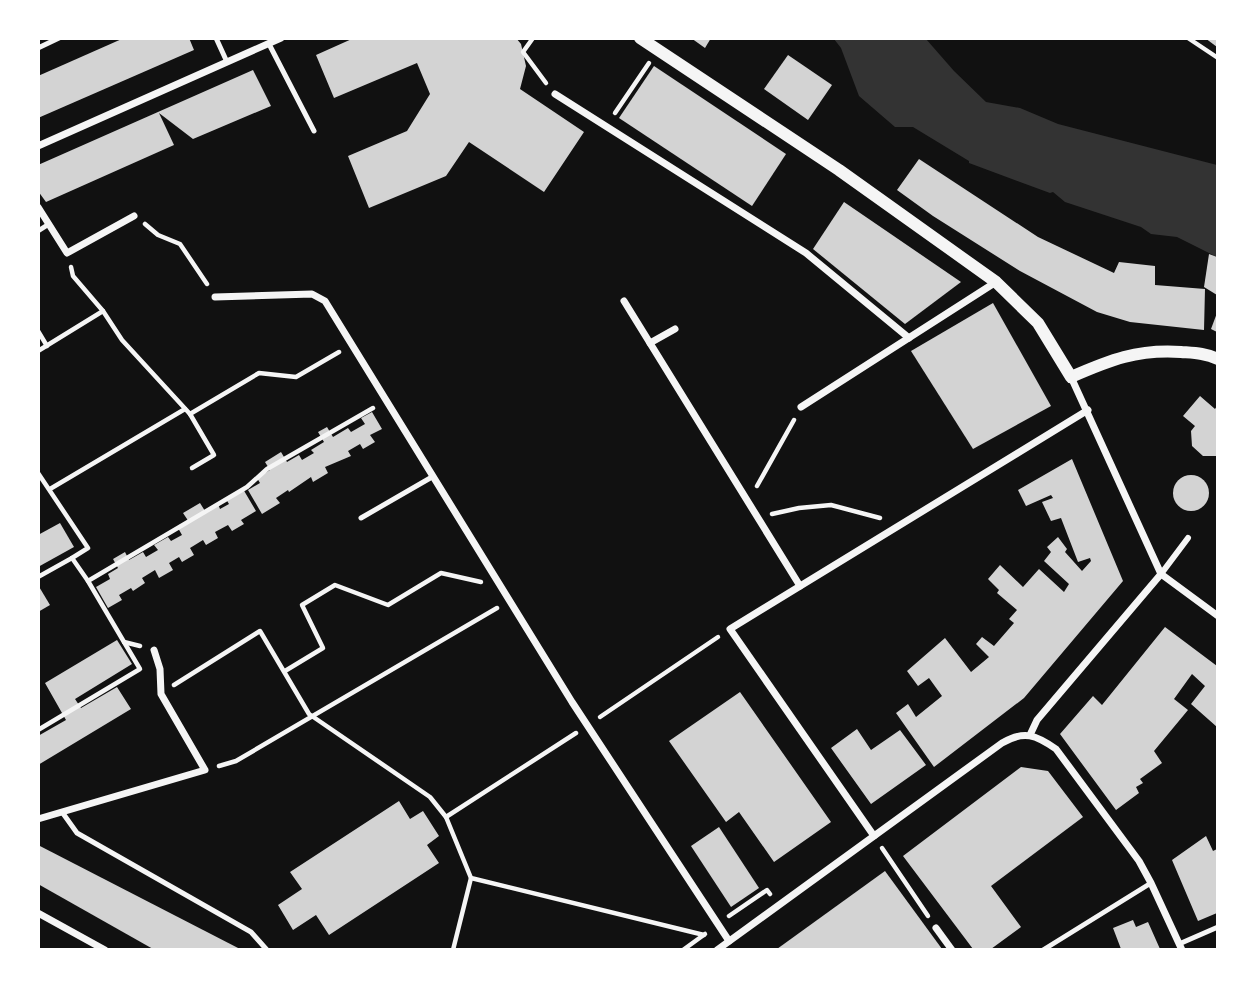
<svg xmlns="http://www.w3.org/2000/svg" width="1256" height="988" font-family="Spectral,serif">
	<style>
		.water { fill: #333 }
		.building { fill: #d3d3d3 }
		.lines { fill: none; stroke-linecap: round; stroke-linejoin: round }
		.path { stroke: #f5f5f5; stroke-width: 4.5 }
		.service { stroke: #f5f5f5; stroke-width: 5 }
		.pedestrian { stroke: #f5f5f5; stroke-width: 6 }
		.minor { stroke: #f5f5f5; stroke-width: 7 }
		.tertiary { stroke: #f5f5f5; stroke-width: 12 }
	</style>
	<rect width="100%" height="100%" fill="#111"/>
	<path class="water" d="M834 39H926L954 71 986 102 1020 108 1058 124 1217 165V257L1177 237 1151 234 1141 227 1065 202 1053 192 1050 193 969 163V161L913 127H895L859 96 841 48Z"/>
	<g class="building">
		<path d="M124 38H189L194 50 38 118V76Z"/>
		<path d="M354 38H516L521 44 526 66 520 89 584 132 544 192 469 142 446 176 369 208 348 156 407 131 430 94 417 63 334 98 316 55Z"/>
		<path d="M691 38H711L705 48Z"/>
		<path d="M1205 38H1217V47Z"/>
		<path d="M788 55 832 85 808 120 764 89Z"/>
		<path d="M654 66 786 154 752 206 619 118Z"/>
		<path d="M253 70 271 106 193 139 159 113 174 145 46 202 38 191V165Z"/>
		<path d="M919 159 1038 237 1114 273 1119 262 1155 266V285L1205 289 1204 330 1130 322 1097 312 1020 271 933 216 897 190Z"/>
		<path d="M844 202 961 282 905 324 813 249Z"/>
		<path d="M1209 254 1217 257V295L1204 287Z"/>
		<path d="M993 303 1051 406 973 449 911 351Z"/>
		<path d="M1217 313V332L1211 329Z"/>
		<path d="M1200 396 1215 409 1217 406V456H1203L1192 446 1191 431 1195 426 1183 416Z"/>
		<path d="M372 412 382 429 370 435 375 442 363 449 360 444 348 451 351 456 325 467 328 473 313 482 311 477 289 492 288 490 276 498 280 503 262 514 248 490 260 483 257 478 270 470 265 462 281 452 287 462 299 455 302 460 314 453 311 450 324 442 318 432 327 427 333 437 348 428 351 432 365 424 361 418Z"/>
		<path d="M1072 459 1123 581 1024 698 934 767 896 713 908 704 916 717 942 696 929 678 918 686 907 671 945 638 971 672 989 657 976 644 982 637 994 646 1014 623 1009 619 1017 610 997 593 999 590 988 579 1000 565 1023 587 1039 569 1064 592 1069 584 1044 561 1051 552 1047 547 1058 537 1067 549 1065 552 1082 571 1091 561 1090 558 1078 562 1061 518 1051 521 1042 502 1053 498 1051 495 1026 506 1018 490Z"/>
		<circle cx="1191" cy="493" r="18"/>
		<path d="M243 489 256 511 241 520 244 524 232 531 228 525 215 532 218 538 206 545 203 540 190 548 194 555 182 562 179 557 169 563 173 570 159 578 155 570 142 578 145 583 133 591 131 588 119 595 122 600 108 608 96 587 110 579 108 574 118 568 113 559 125 552 129 560 143 552 146 557 158 550 154 545 168 537 171 541 182 535 178 528 189 522 183 513 200 503 205 511 218 504 220 509 229 504 226 499Z"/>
		<path d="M60 523 74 547 38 567V535Z"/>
		<path d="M38 585 50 605 38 612Z"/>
		<path d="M1165 627 1217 666V727L1191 704 1205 686 1192 674 1174 699 1188 710 1154 751 1162 763 1140 779 1143 783 1136 787 1139 793 1116 810 1060 734 1093 696 1102 705Z"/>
		<path d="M117 640 132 664 75 699 81 708 117 687 131 709 38 765V736L66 720 45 683Z"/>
		<path d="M740 692 831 822 774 862 739 812 726 822 669 741Z"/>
		<path d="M857 729 871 750 900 730 926 765 871 804 831 748Z"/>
		<path d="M1021 767 1048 771 1083 817 991 886 1021 927 991 949H973L903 856Z"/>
		<path d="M399 801 410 819 423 811 439 836 427 845 439 863 329 935 316 915 293 930 278 905 302 889 290 872Z"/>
		<path d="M719 827 759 888 731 907 691 846Z"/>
		<path d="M1206 836 1213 851 1217 849V913L1198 921 1172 860Z"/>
		<path d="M38 845 240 949H153L38 884Z"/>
		<path d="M885 871 942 949H777Z"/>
		<path d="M1133 920 1136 927 1148 922 1160 949H1121L1113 928Z"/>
	</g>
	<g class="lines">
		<g class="path">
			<path d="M533 38 523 52 546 83"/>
			<path d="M1188 38 1218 58"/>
			<path d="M615 113 649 63"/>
			<path d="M145 224 158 235 180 244 207 284"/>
			<path d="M71 267 73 276 103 311 122 340 190 414 214 455 192 468"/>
			<path d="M38 331 47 346"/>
			<path d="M38 351 103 311"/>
			<path d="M190 414 259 373 296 377 339 352"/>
			<path d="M38 473 88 548 72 558 88 581"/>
			<path d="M757 486 794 420"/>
			<path d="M50 489 185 409"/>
			<path d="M772 514 799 508 831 505 880 518"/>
			<path d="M38 577 72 558"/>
			<path d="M140 646 124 642 88 581 247 487 267 469 373 408"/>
			<path d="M285 671 323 648 302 605 335 585 388 605 441 573 481 582"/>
			<path d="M174 685 260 631 309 714 430 797 446 817"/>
			<path d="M600 717 718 637"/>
			<path d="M38 730 140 669 124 642"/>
			<path d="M576 733 446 817 471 878 704 935"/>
			<path d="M219 766 236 761 497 608"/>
			<path d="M882 848 928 916"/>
			<path d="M729 916 767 890 770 894"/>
			<path d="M453 950 471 878"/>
			<path d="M683 950 705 934"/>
		</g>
		<g class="service">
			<path d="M216 38 227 62"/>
			<path d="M269 44 314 131"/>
			<path d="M38 48 59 38"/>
			<path d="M38 231 49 224"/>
			<path d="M361 518 432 477"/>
			<path d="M62 812 77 833 251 932 267 950"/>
			<path d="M1179 944 1218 927"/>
			<path d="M1043 950 1151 883"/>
		</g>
		<path class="pedestrian" d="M1161 574 1188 538"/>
		<g class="minor">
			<path d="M555 94 806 253 909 338"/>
			<path d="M38 146 281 38"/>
			<path d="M38 207 67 253 134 216"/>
			<path d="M215 297 312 294 325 301 572 702 729 941"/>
			<path d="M624 301 800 586"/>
			<path d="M650 343 675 329"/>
			<path d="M1071 377 1161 574 1218 616"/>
			<path d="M801 407 996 282"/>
			<path d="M1030 735 1037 720 1161 574"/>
			<path d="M38 819 205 770 161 694 160 669 154 650"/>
			<path d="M874 836 730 629 1088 410"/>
			<path d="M38 913 105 950"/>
			<path d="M936 928 952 950"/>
			<path d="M717 950 1002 743C1024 730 1036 735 1056 749L1139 861 1151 883 1182 950"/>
		</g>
		<path class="tertiary" d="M640 38 839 170 996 282 1038 323 1071 377C1110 360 1137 349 1181 352 1194 353 1205 353 1218 359"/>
	</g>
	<rect width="1256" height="988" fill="none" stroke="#ffffff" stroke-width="80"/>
</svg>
